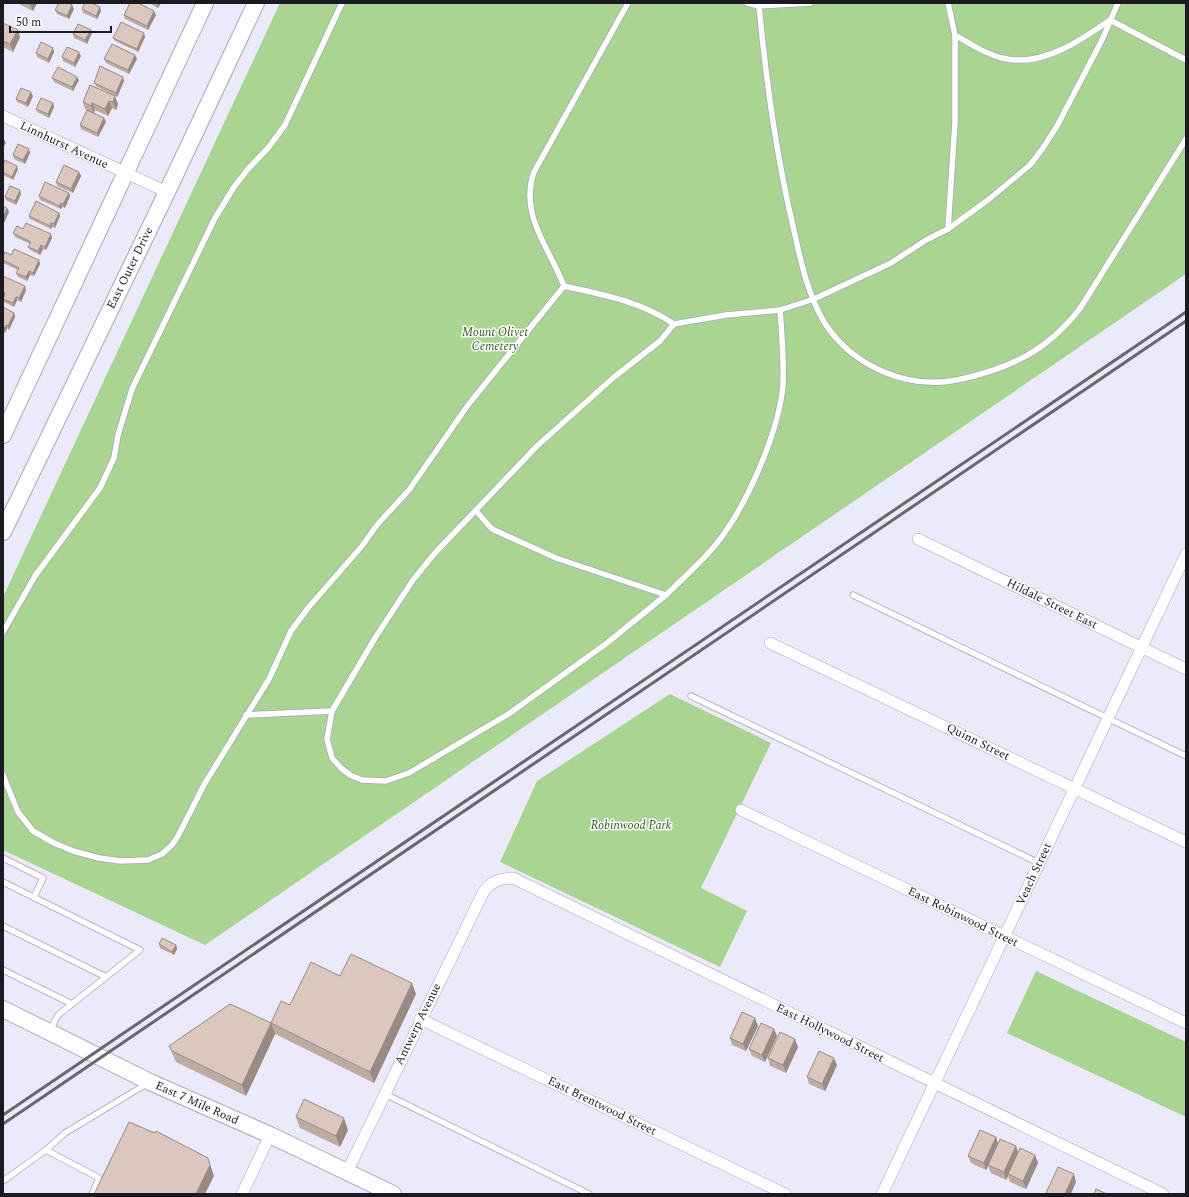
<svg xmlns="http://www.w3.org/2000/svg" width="1189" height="1197" font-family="Spectral,serif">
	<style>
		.green { fill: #a9d491 }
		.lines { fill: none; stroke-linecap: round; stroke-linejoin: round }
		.lane-casing { stroke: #a9a6b9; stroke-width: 7 }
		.street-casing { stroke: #a9a6b9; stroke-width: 12 }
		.secondary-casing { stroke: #a9a6b9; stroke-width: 18 }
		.lane { stroke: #fff; stroke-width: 5.5 }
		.street { stroke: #fff; stroke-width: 11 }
		.secondary { stroke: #fff; stroke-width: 16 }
		.rail { stroke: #676671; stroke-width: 3 }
		.wall { fill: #bcaba3 }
		.shaded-wall { fill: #998b84 }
		.building { fill: #dbc7bd; stroke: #998b84 }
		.labels { text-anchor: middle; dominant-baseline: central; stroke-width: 3; stroke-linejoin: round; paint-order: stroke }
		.street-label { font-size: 12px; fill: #1b1a21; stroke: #fff }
		.park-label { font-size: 12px; font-style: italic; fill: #33541d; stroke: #fff }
	</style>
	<rect width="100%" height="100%" fill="#ebe9fc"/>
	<g class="green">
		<path d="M280 3H1186V274L205 945 3 850V597Z"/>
		<path d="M670 694 771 743 701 888 747 911 720 967 500 862 537 781Z"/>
		<path d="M1036 971 1186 1042V1117L1007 1033Z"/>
	</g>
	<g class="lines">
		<defs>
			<g id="lane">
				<path d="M628 3 534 172C519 215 549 247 564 286 603 295 641 301 674 324L726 315 780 310 814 299 891 263 926 240 948 229 988 200 1030 165 1043 148 1057 126 1102 40 1118 3"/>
				<path d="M747 3 759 6C766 80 776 154 793 226 800 258 807 293 824 322 852 366 907 390 957 380 1009 369 1048 351 1081 307L1186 139"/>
				<path d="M948 3 955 35V122L948 229"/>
				<path d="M759 6 810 3"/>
				<path d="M955 35C970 44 986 54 1002 58 1041 68 1080 41 1110 20L1186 60"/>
				<path d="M476 511 492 529 556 558 666 595C683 578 702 562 717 543 746 507 779 432 783 385 784 360 782 335 780 310"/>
				<path d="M666 595 607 643 510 713 409 773 386 781 362 780 350 775 341 768 332 758 327 739 332 711 375 638 413 580 435 553 537 446 613 378 660 341 674 324"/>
				<path d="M853 595 1186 756"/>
				<path d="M3 632 35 576 100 488 114 458 118 435 132 389 215 218 234 187 248 169 268 148 285 125 342 3"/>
				<path d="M691 696 1039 863"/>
				<path d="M246 715 332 711"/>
				<path d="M3 775 18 812 33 831 54 843 73 851 99 858 121 861 148 860 162 854 172 845 178 836 205 783 269 679 291 631 308 608 362 546 377 525 409 490 468 405 564 286"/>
				<path d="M3 858 43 878 34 897"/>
				<path d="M3 882 140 950 58 1015 49 1032"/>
				<path d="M3 926 106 977"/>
				<path d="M3 970 72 1004"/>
				<path d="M385 1094 589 1194"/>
				<path d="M46 1150 99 1178 92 1194"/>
				<path d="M3 1181 46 1150 65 1133 148 1083"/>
			</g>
			<g id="street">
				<path d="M3 116 167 192"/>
				<path d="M918 539 1186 669"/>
				<path d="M770 643 1186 842"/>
				<path d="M741 810 1186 1023"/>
				<path d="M420 1019 785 1194"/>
				<path d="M347 1172 483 893C490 881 500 879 513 878L1163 1194"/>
				<path d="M242 1194 270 1135"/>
				<path d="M882 1194 1186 554"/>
			</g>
			<g id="secondary">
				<path d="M3 435 205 3"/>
				<path d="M3 532 167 192 256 3"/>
				<path d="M3 1009 150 1082 270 1135 393 1194"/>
			</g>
		</defs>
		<use href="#lane" class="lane-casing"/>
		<use href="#street" class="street-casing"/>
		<use href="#secondary" class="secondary-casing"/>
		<use href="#lane" class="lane"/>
		<use href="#street" class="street"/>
		<use href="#secondary" class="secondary"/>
		<g class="rail">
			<path d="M3 1115 1186 312"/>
			<path d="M3 1124 1186 321"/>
		</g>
	</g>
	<g class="wall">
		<path d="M17 3H37L33 11Z"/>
		<path d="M149 3H161L158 8Z"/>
		<path d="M100 7 101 11 97 19 83 13 82 9Z"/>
		<path d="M74 9 69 19 57 14 55 10Z"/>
		<path d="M124 15H156L148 30 125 19Z"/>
		<path d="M3 23 20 37 13 52 3 47Z"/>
		<path d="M91 30 92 33 87 44 74 38 73 34Z"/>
		<path d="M145 37 138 52 115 41 113 38Z"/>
		<path d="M54 52 49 63 37 57 36 53Z"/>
		<path d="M135 55 137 59 129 74 106 63 104 59Z"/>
		<path d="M81 56 75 67 63 61 62 57Z"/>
		<path d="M52 78 79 80 73 91 54 82Z"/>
		<path d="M124 81 117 97 96 86 94 83Z"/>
		<path d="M90 85 118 104 116 110 112 108 108 116 95 110 94 113 104 118 106 122 98 137 81 129 80 125 87 110 85 109 83 102Z"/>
		<path d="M33 96 28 107 17 102 16 99Z"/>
		<path d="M53 103 54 107 49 118 37 112 36 109Z"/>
		<path d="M30 153 25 164 14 159 13 155Z"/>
		<path d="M3 165 18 169 13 180 3 175Z"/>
		<path d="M79 172 81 176 73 193 57 186 56 182Z"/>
		<path d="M69 193 70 196 65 208 62 207 61 209 40 200 39 196Z"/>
		<path d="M21 194 16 205 6 200 5 197Z"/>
		<path d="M59 213 60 216 55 228 52 227 51 229 30 219 29 216Z"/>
		<path d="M23 229 52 238 46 250 43 249 40 255 30 250 28 247 30 244 15 237 13 233Z"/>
		<path d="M11 255 39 260 40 264 34 276 30 275 27 281 18 277 16 273 18 270 3 263V256Z"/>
		<path d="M3 276 26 290 21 302 17 300 14 307 4 302 3 298 4 296 3 295Z"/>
		<path d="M3 307 14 313 15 317 9 330 7 328 5 333 3 332Z"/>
		<path d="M159 944 176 945 177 949 174 955 160 948Z"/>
		<path d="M340 976 416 994 374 1083 275 1034 246 1096 176 1062 169 1046 271 1023 290 1005Z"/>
		<path d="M758 1026 746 1051 732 1045 730 1038Z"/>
		<path d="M774 1029 777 1036 765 1062 752 1056 749 1049Z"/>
		<path d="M798 1047 786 1073 770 1066 768 1058Z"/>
		<path d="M837 1065 825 1091 809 1084 807 1077Z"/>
		<path d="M296 1117 348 1130 340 1147 300 1128Z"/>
		<path d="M996 1137 998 1144 1016 1146 1018 1152 1035 1155 1038 1163 1026 1189 1010 1182 1008 1176 1006 1180 991 1173 988 1166 986 1170 971 1163 968 1156Z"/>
	</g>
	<g class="shaded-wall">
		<path d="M31 3H37L33 11 30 4Z"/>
		<path d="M158 3H161L158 8 157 4Z"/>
		<path d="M72 5 74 9 69 19 67 16Z"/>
		<path d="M100 7 101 11 97 19 96 16Z"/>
		<path d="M154 11 156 15 148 30 147 26Z"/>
		<path d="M18 30 20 37 13 52 10 44Z"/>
		<path d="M91 30 92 33 87 44 85 40Z"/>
		<path d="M144 33 145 37 138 52 137 49Z"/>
		<path d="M53 48 54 52 49 63 48 59Z"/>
		<path d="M79 52 81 56 75 67 74 63Z"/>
		<path d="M135 55 137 59 129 74 128 70Z"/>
		<path d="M77 77 79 80 73 91 72 87Z"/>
		<path d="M123 77 124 81 117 97 116 93Z"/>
		<path d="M31 92 33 96 28 107 26 103Z"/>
		<path d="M115 96 118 104 116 110 113 102Z"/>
		<path d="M109 101 112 108 108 116 105 109Z"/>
		<path d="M53 103 54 107 49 118 48 114Z"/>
		<path d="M92 103 95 110 94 113 91 106Z"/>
		<path d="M104 118 106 122 98 137 97 133Z"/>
		<path d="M4 139 6 143 3 148V142Z"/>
		<path d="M29 149 30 153 25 164 23 160Z"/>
		<path d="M17 166 18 169 13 180 12 177Z"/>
		<path d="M79 172 81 176 73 193 71 189Z"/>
		<path d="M20 190 21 194 16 205 15 201Z"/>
		<path d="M69 193 70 196 65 208 63 204Z"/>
		<path d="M61 203 62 207 61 209 59 206Z"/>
		<path d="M7 208 9 212 4 223 3 218Z"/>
		<path d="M59 213 60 216 55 228 54 224Z"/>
		<path d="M51 223 52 227 51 229 50 226Z"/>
		<path d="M51 234 52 238 46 250 45 247Z"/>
		<path d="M41 245 43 249 40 255 38 251Z"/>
		<path d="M39 260 40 264 34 276 33 273Z"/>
		<path d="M29 271 30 275 27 281 26 277Z"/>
		<path d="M25 286 26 290 21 302 19 298Z"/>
		<path d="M16 297 17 300 14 307 13 303Z"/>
		<path d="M14 313 15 317 9 330 8 326Z"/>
		<path d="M6 325 7 328 5 333 4 329Z"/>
		<path d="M176 945 177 949 174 955 172 952Z"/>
		<path d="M412 983 416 994 374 1083 370 1072Z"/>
		<path d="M755 1018 758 1026 746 1051 743 1044Z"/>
		<path d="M271 1023 275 1034 246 1096 242 1085Z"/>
		<path d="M774 1029 777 1036 765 1062 762 1055Z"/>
		<path d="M795 1039 798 1047 786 1073 783 1065Z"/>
		<path d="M834 1058 837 1065 825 1091 822 1084Z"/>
		<path d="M344 1118 348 1130 340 1147 336 1136Z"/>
		<path d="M996 1137 998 1144 986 1170 984 1163Z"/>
		<path d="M1016 1146 1018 1154 1008 1174V1176L1006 1180 1004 1172Z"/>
		<path d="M1035 1155 1038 1163 1026 1189 1023 1181Z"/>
		<path d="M208 1158 214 1176 205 1194H196Z"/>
		<path d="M1074 1174 1076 1182 1071 1194H1065Z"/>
	</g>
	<g class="building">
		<path d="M59 3H69L72 5 67 16 55 10Z"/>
		<path d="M85 3H91L100 7 96 16 82 9Z"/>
		<path d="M130 3H138L154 11 147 26 124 15Z"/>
		<path d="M121 22 144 33 137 49 113 38Z"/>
		<path d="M3 23 18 30 10 44 3 41Z"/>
		<path d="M78 24 91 30 85 40 73 34Z"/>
		<path d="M41 42 53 48 48 59 36 53Z"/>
		<path d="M112 44 135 55 128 70 104 59Z"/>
		<path d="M67 47 79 52 74 63 62 57Z"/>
		<path d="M100 66 123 77 116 93 94 83Z"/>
		<path d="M58 67 77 77 72 87 52 78Z"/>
		<path d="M90 85 115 96 113 102 109 101 105 109 92 103 91 106 83 102Z"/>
		<path d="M21 88 31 92 26 103 16 99Z"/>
		<path d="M41 98 53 103 48 114 36 109Z"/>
		<path d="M87 110 104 118 97 133 80 125Z"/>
		<path d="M18 144 29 149 23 160 13 155Z"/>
		<path d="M5 160 17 166 12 177 3 172V165Z"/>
		<path d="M64 165 79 172 71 189 56 182Z"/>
		<path d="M45 182 69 193 63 204 61 203 59 206 39 196Z"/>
		<path d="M10 186 20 190 15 201 5 197Z"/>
		<path d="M36 201 59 213 54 224 51 223 50 226 29 216Z"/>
		<path d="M3 206 7 208 3 218Z"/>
		<path d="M26 223 51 234 45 247 41 245 38 251 28 247 31 242 13 233 17 226 23 229Z"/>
		<path d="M14 249 39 260 33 273 29 271 26 277 16 273 19 268 3 260V256L5 252 11 255Z"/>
		<path d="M3 276 25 286 19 298 16 297 13 303 3 299 5 293 3 292Z"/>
		<path d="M3 307 14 313 8 326 6 325 4 329H3Z"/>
		<path d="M162 938 176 945 172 952 159 944Z"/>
		<path d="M351 954 412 983 370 1072 271 1023 281 1001 290 1005 311 962 340 976Z"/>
		<path d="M230 1004 271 1023 242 1085 172 1051 169 1046Z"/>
		<path d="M742 1012 755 1018 743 1044 730 1038Z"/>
		<path d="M761 1023 774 1029 762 1055 749 1049Z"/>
		<path d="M780 1032 795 1039 783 1065 768 1058Z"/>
		<path d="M819 1051 834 1058 822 1084 807 1077Z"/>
		<path d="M304 1099 344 1118 336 1136 296 1117Z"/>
		<path d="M129 1122 155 1133 156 1131 208 1158 210 1165 196 1194H94Z"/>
		<path d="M980 1130 996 1137 984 1163 968 1156Z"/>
		<path d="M1000 1139 1016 1146 1004 1172 988 1165Z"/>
		<path d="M1020 1148 1035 1155 1023 1181 1008 1174Z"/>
		<path d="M1058 1167 1074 1174 1065 1194H1048L1046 1193Z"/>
		<path d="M1096 1189 1107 1194H1094Z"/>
	</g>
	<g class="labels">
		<g class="street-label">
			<text transform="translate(64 145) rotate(25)">Linnhurst Avenue</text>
			<text transform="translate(130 268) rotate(-64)">East Outer Drive</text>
			<text transform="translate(1052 604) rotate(26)">Hildale Street East</text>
			<text transform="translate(978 742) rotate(26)">Quinn Street</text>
			<text transform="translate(1034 874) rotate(-65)">Veach Street</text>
			<text transform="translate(963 917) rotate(26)">East Robinwood Street</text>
			<text transform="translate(418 1024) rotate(-64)">Antwerp Avenue</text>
			<text transform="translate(830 1033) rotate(26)">East Hollywood Street</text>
			<text transform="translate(197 1103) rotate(24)">East 7 Mile Road</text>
			<text transform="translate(602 1106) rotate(26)">East Brentwood Street</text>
		</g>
		<g class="park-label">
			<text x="495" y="332">Mount Olivet<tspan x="495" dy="14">Cemetery</tspan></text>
			<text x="631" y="825">Robinwood Park</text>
		</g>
	</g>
	<rect width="1189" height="1197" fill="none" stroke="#1b1a21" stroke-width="8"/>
	<path d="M10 26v6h101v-6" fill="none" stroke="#1b1a21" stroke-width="2"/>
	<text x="16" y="26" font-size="12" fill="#1b1a21" stroke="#ffffff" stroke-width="3" paint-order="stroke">50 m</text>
</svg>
